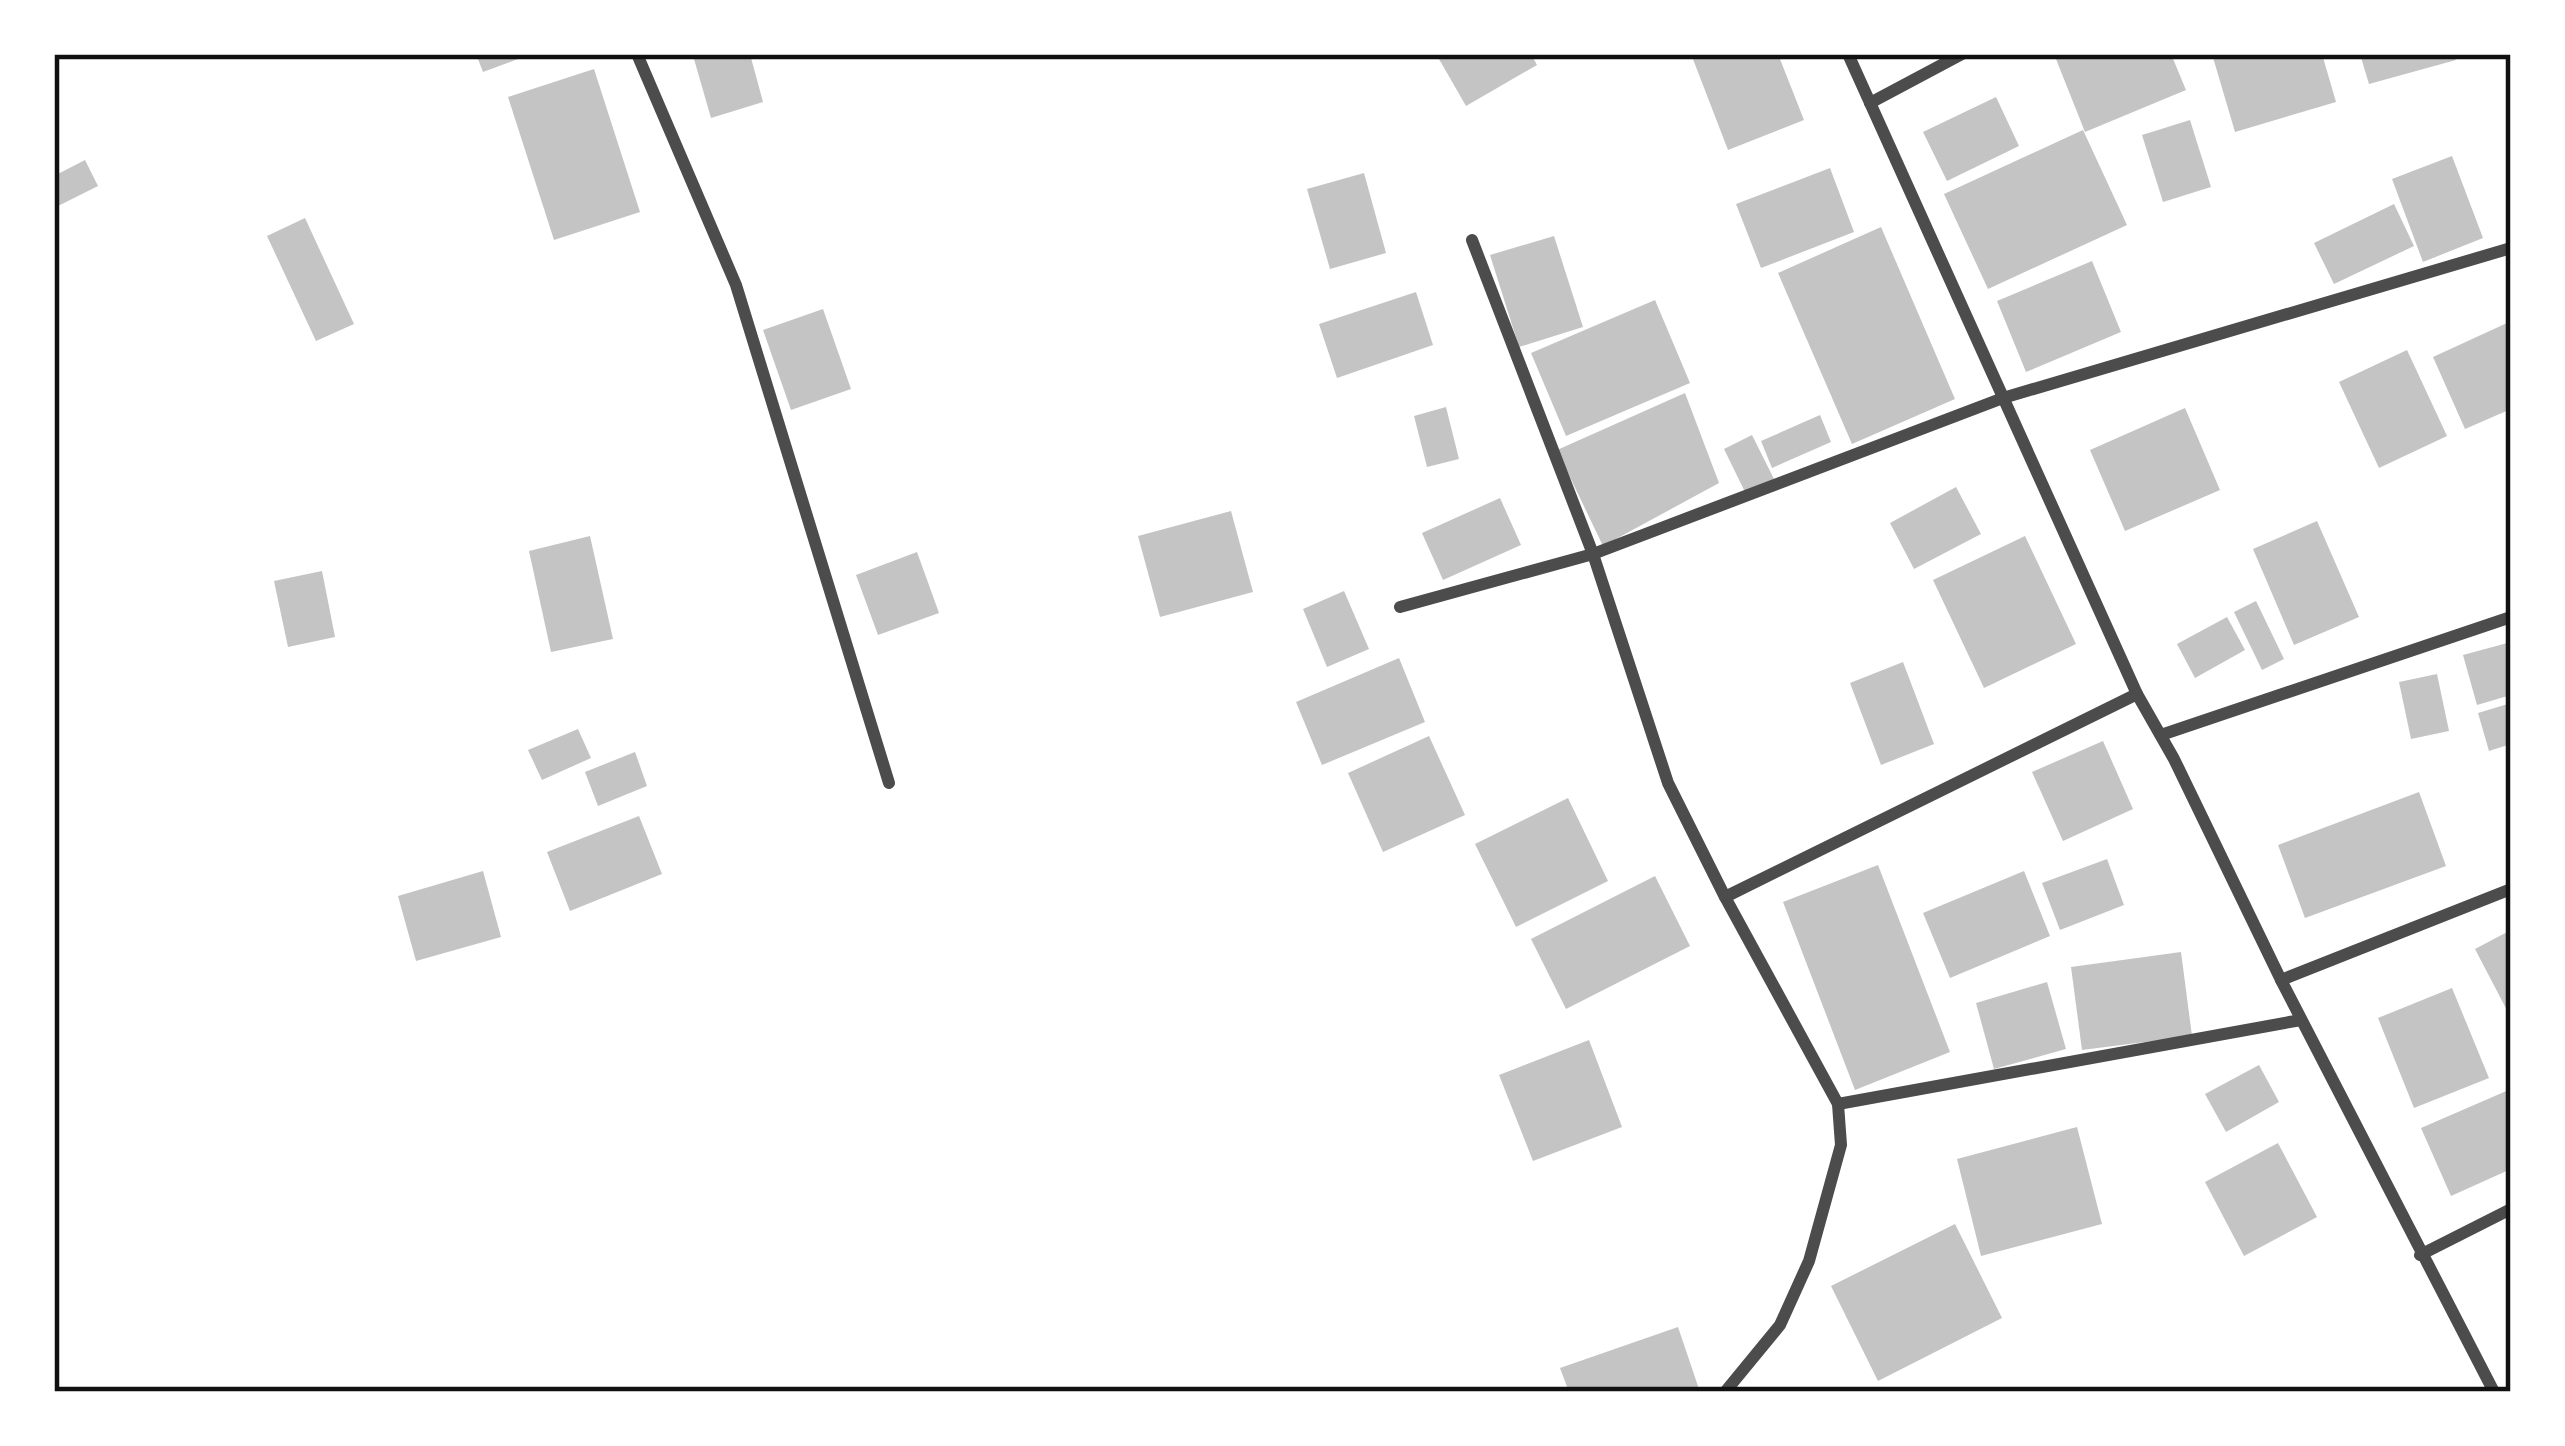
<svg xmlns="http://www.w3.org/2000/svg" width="2565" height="1446" font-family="Commissioner,sans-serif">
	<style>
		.building { fill: #c4c4c4 }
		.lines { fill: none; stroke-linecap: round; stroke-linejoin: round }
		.minor { stroke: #4c4c4c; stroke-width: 12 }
		.neatline { fill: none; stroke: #111; stroke-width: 4.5 }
	</style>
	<rect width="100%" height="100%" fill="#fff"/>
	<g class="building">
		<path d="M476 54H516L518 59 483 72Z"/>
		<path d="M709 54H750L763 102 711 118 694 59Z"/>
		<path d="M1448 54H1531L1537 65 1466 106 1439 59Z"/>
		<path d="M1691 54H1778L1804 120 1728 150Z"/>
		<path d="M2054 54H2171L2186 90 2085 132Z"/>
		<path d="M2212 54H2322L2336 102 2235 132Z"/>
		<path d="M2360 54H2454L2456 60 2369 84Z"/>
		<path d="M594 69 640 212 554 240 508 97Z"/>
		<path d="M1996 97 2019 146 1947 181 1923 132Z"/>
		<path d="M2190 120 2211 187 2163 202 2142 135Z"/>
		<path d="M2083 130 2127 225 1988 289 1944 194Z"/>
		<path d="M2452 156 2483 238 2423 262 2392 179Z"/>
		<path d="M85 160 98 186 54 208V176Z"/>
		<path d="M1830 168 1854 232 1761 268 1736 204Z"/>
		<path d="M1364 173 1386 253 1330 269 1307 189Z"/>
		<path d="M2394 204 2414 246 2334 284 2314 243Z"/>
		<path d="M305 218 354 324 316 341 267 236Z"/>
		<path d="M1881 227 1955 399 1852 444 1778 273Z"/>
		<path d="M1554 236 1583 327 1519 347 1490 255Z"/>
		<path d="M2092 261 2121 332 2026 372 1997 301Z"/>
		<path d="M1416 292 1433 345 1337 378 1319 324Z"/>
		<path d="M1655 300 1690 383 1566 436 1531 353Z"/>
		<path d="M823 309 851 389 791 410 763 330Z"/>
		<path d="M2507 323 2511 333V409L2465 429 2433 357Z"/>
		<path d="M2407 350 2447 436 2379 468 2339 382Z"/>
		<path d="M1685 393 1719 483 1603 546 1557 450Z"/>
		<path d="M1446 407 1459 459 1427 467 1414 416Z"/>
		<path d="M2185 408 2220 490 2125 531 2090 450Z"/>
		<path d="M1820 415 1831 442 1772 468 1761 441Z"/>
		<path d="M1752 435 1774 479 1746 494 1724 449Z"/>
		<path d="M1956 487 1981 534 1914 569 1890 523Z"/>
		<path d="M1500 498 1521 545 1443 580 1422 533Z"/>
		<path d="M1231 511 1253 592 1160 617 1138 536Z"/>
		<path d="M2317 521 2359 617 2294 645 2253 549Z"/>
		<path d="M590 536 613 639 551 652 529 551Z"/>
		<path d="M2025 536 2076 644 1984 688 1933 580Z"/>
		<path d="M917 552 939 613 878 635 856 575Z"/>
		<path d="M322 571 335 637 288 647 274 581Z"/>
		<path d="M1344 591 1369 649 1327 667 1303 609Z"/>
		<path d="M2256 601 2284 659 2262 670 2234 612Z"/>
		<path d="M2227 617 2245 650 2195 678 2177 644Z"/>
		<path d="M2511 642V695L2477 705 2463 655Z"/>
		<path d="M1399 658 1425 722 1322 765 1296 702Z"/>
		<path d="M1903 662 1934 744 1881 765 1850 683Z"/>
		<path d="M2437 674 2449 731 2411 739 2399 682Z"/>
		<path d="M2511 703V744L2489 751 2478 713Z"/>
		<path d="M578 729 591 758 542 780 528 750Z"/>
		<path d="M1429 736 1465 815 1383 852 1348 773Z"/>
		<path d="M2103 741 2133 809 2063 841 2032 772Z"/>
		<path d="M635 752 647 786 598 806 585 772Z"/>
		<path d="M2419 792 2446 866 2305 918 2278 845Z"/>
		<path d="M1568 798 1608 881 1516 927 1475 844Z"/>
		<path d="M639 816 662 874 570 911 547 852Z"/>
		<path d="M2107 859 2124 905 2060 930 2042 883Z"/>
		<path d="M1878 865 1950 1052 1855 1090 1783 902Z"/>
		<path d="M483 871 501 937 416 961 398 896Z"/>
		<path d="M2024 871 2050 936 1950 978 1923 913Z"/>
		<path d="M1655 876 1690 946 1566 1009 1531 939Z"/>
		<path d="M2511 930V1018L2475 949Z"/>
		<path d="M2181 952 2192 1036 2082 1050 2071 967Z"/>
		<path d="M2047 982 2066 1049 1994 1069 1976 1003Z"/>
		<path d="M2452 988 2489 1078 2414 1108 2378 1018Z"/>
		<path d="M1589 1040 1622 1127 1533 1161 1499 1075Z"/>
		<path d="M2259 1065 2279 1102 2226 1132 2205 1094Z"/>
		<path d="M2511 1089V1169L2451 1196 2421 1128Z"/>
		<path d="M2077 1127 2102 1224 1981 1256 1957 1159Z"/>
		<path d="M2278 1143 2317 1217 2244 1256 2205 1182Z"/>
		<path d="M1955 1224 2002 1318 1878 1381 1831 1286Z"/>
		<path d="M1678 1327 1700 1392H1569L1560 1368Z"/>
	</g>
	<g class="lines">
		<g class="minor">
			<path d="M637 54 736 285 889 783"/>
			<path d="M1848 54 2137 694 2174 759 2281 980 2494 1392"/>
			<path d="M1870 103 1962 54"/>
			<path d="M1472 240 1593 554 1668 783 1725 897"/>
			<path d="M1400 607 1593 554 2003 398 2511 248"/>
			<path d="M2161 735 2511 617"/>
			<path d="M2281 980 2511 889"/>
			<path d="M1838 1104 2301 1020"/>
			<path d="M2420 1255 2511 1209"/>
			<path d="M1725 1392 1780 1325 1809 1261 1841 1145 1838 1104 1725 897 2137 694"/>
		</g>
	</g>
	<rect width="2565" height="1446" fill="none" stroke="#ffffff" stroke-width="114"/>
	<rect x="57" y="57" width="2451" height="1332" class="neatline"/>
</svg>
